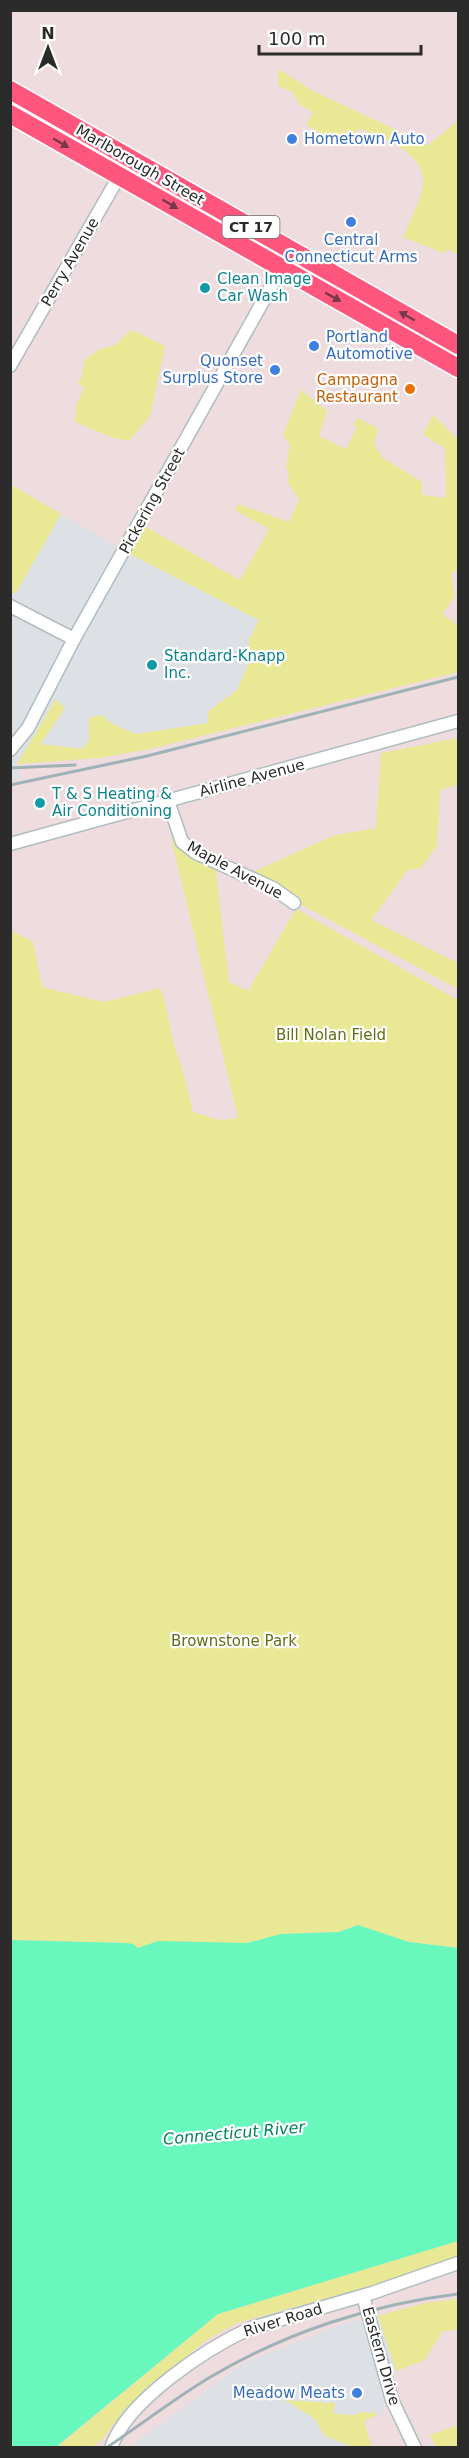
<svg xmlns="http://www.w3.org/2000/svg" width="469" height="2458" font-family="'DejaVu Sans',sans-serif">
	<style>
		.industrial { fill: #dde1e6 }
		.green { fill: #e9e895 }
		.water { fill: #68f8be }
		.lines { fill: none; stroke-linecap: round; stroke-linejoin: round }
		.minor-casing { stroke: #b0bdc0; stroke-width: 15 }
		.highway-casing { stroke: #fff; stroke-width: 21 }
		.minor { stroke: #fff; stroke-width: 12 }
		.highway { stroke: #ff567e; stroke-width: 18 }
		.rail { stroke: #9eb2b7; stroke-width: 3 }
		.oneway { fill: #753a48 }
		.shop-dot { fill: #3f7fe0; stroke: #fff; stroke-width: 2 }
		.culture-dot { fill: #0f9aa8; stroke: #fff; stroke-width: 2 }
		.food-dot { fill: #e8710a; stroke: #fff; stroke-width: 2 }
		.labels { text-anchor: middle; dominant-baseline: central; stroke-width: 4.5; stroke-linejoin: round; paint-order: stroke }
		.shield { fill: #fff; stroke: #6b6b6b; stroke-width: 1.5 }
		.shield-label { font-size: 14px; font-weight: bold; fill: #2b2b2b }
		.shop-label { font-size: 15px; fill: #366cbe; stroke: #fff; text-anchor: start }
		.street-label { font-size: 15px; fill: #2b2b2b; stroke: #fff }
		.culture-label { font-size: 15px; fill: #0d838f; stroke: #fff; text-anchor: start }
		.food-label { font-size: 15px; fill: #c56008; stroke: #fff; text-anchor: end }
		.park-label { font-size: 15px; fill: #636f15; stroke: #fff }
		.water-label { font-size: 16px; font-style: italic; fill: #06825a; stroke: #fff }
	</style>
	<rect width="100%" height="100%" fill="#eedcde"/>
	<g class="industrial">
		<path d="M10 484 128 553 259 620 249 640 250 660 237 690 208 711 209 723 136 734 113 724 89 718V742L82 749 41 744 65 708 17 764 21 779 11 781Z"/>
		<path d="M378 2316 396 2371 382 2414 364 2421 372 2447 128 2448 242 2364 343 2324Z"/>
	</g>
	<g class="green">
		<path d="M279 69 311 90 428 145 458 121V255L449 249 443 253 403 237C410 220 421 201 423 184 426 154 384 137 360 129L341 144 306 125 313 112 300 105 293 92 278 86Z"/>
		<path d="M132 330 165 346 150 416 129 441 111 437 75 422 76 406 84 388 78 384 82 377 84 361 98 350 115 345Z"/>
		<path d="M301 390 327 411 319 436 346 449 357 427 353 425 357 418 378 428 374 444 382 457 422 482V495L446 498 445 448 425 436 424 432 433 415 458 439V568L451 575 455 596 442 614 458 625V672L150 749 99 758 17 764 56 699 65 708 41 744 82 749 89 741V718L101 715 113 724 136 734 208 723V712L237 690 250 660 249 640 259 620 128 553 144 526 240 580 269 529 235 510 238 504 289 522 299 499 288 483 289 471 286 469 290 445 283 435Z"/>
		<path d="M10 484 61 514 16 593H11Z"/>
		<path d="M458 738V785L440 790 437 846 421 868 407 871 371 920 458 963V989L302 905 255 871 335 835 376 828 381 753Z"/>
		<path d="M171 838 215 863 229 982 248 991 296 909 458 1000V1948L409 1942 354 1926 339 1932 281 1934 247 1943 138 1948 123 1943 11 1940 10 930 33 942 42 987 104 1002 160 988C168 1007 169 1028 175 1048 183 1069 188 1090 193 1112L219 1120 238 1118Z"/>
		<path d="M458 2241V2256L376 2285 237 2323 205 2341 125 2409 102 2440 92 2447 56 2448 218 2314Z"/>
		<path d="M458 2299V2330L443 2331 425 2360 396 2371 378 2316 425 2303Z"/>
		<path d="M285 2400 335 2403 334 2414 358 2415V2412L376 2413V2416L364 2421 372 2447 351 2446 325 2436 315 2419Z"/>
		<path d="M458 2425V2447H436L430 2435Z"/>
	</g>
	<path class="water" d="M358 1925 409 1942 458 1948V2241L218 2314 56 2447H11V1940L126 1943 133 1944 138 1948 158 1941 247 1943 281 1934 339 1932Z"/>
	<g class="lines">
		<defs>
			<g id="minor">
				<path d="M10 366 129 159"/>
				<path d="M10 606 74 639"/>
				<path d="M10 750 28 728 74 639 285 262"/>
				<path d="M168 801 182 842 196 853 273 888 294 903"/>
				<path d="M10 844 458 721"/>
				<path d="M363 2296 392 2400 415 2448"/>
				<path d="M111 2448C126 2401 207 2348 251 2328L372 2293 458 2263"/>
			</g>
			<g id="highway">
				<path d="M10 90 458 345"/>
				<path d="M10 114 458 368"/>
			</g>
		</defs>
		<use href="#minor" class="minor-casing"/>
		<use href="#highway" class="highway-casing"/>
		<use href="#minor" class="minor"/>
		<use href="#highway" class="highway"/>
		<g class="rail">
			<path d="M10 768 75 765"/>
			<path d="M10 785 147 756 458 677"/>
			<path d="M106 2448C142 2424 175 2398 212 2376 287 2332 373 2304 458 2294"/>
		</g>
	</g>
	<defs><path id="oneway-solid" d="M-6-.8H1V-3.2L6.5 0L1 3.2V.8H-6Z" transform="scale(1.5)"/></defs>
	<g class="oneway">
		<use href="#oneway-solid" transform="translate(61 143) rotate(30)"/>
		<use href="#oneway-solid" transform="translate(170 204) rotate(30)"/>
		<use href="#oneway-solid" transform="translate(333 297) rotate(29)"/>
		<use href="#oneway-solid" transform="translate(407 316) rotate(-150)"/>
	</g>
	<g class="shop-dot">
		<circle cx="292" cy="139" r="6"/>
		<circle cx="351" cy="222" r="6"/>
		<circle cx="314" cy="346" r="6"/>
		<circle cx="275" cy="370" r="6"/>
		<circle cx="357" cy="2393" r="6"/>
	</g>
	<g class="culture-dot">
		<circle cx="205" cy="288" r="6"/>
		<circle cx="152" cy="665" r="6"/>
		<circle cx="40" cy="803" r="6"/>
	</g>
	<circle class="food-dot" cx="410" cy="389" r="6"/>
	<g class="labels">
		<rect class="shield" x="222.5" y="216" width="57" height="22" rx="4.5"/>
		<g class="shield-label">
			<text x="251" y="227">CT 17</text>
		</g>
		<g class="shop-label">
			<text x="304" y="139">Hometown Auto</text>
			<text x="351" y="240" text-anchor="middle">Central<tspan x="351" dy="17">Connecticut Arms</tspan></text>
			<text x="326" y="337">Portland<tspan x="326" dy="17">Automotive</tspan></text>
			<text x="263" y="361" text-anchor="end">Quonset<tspan x="263" dy="17">Surplus Store</tspan></text>
			<text x="345" y="2393" text-anchor="end">Meadow Meats</text>
		</g>
		<g class="street-label">
			<text transform="translate(140 165) rotate(30)">Marlborough Street</text>
			<text transform="translate(70 262) rotate(-60)">Perry Avenue</text>
			<text transform="translate(152 501) rotate(-61)">Pickering Street</text>
			<text transform="translate(252 778) rotate(-15)">Airline Avenue</text>
			<text transform="translate(235 870) rotate(28)">Maple Avenue</text>
			<text transform="translate(283 2320) rotate(-17)">River Road</text>
			<text transform="translate(381 2356) rotate(74)">Eastern Drive</text>
		</g>
		<g class="culture-label">
			<text x="217" y="279">Clean Image<tspan x="217" dy="17">Car Wash</tspan></text>
			<text x="164" y="656">Standard-Knapp<tspan x="164" dy="17">Inc.</tspan></text>
			<text x="52" y="794">T &amp; S Heating &amp;<tspan x="52" dy="17">Air Conditioning</tspan></text>
		</g>
		<g class="food-label">
			<text x="398" y="380">Campagna<tspan x="398" dy="17">Restaurant</tspan></text>
		</g>
		<g class="park-label">
			<text x="331" y="1035">Bill Nolan Field</text>
			<text x="234" y="1641">Brownstone Park</text>
		</g>
		<g class="water-label">
			<text transform="translate(234 2133) rotate(-5)">Connecticut River</text>
		</g>
	</g>
	<rect width="469" height="2458" fill="none" stroke="#2b2b2b" stroke-width="24"/>
	<g transform="translate(48 48)" stroke="#ffffff" stroke-width="4.5" paint-order="stroke">
	<path d="M0-4.5L10 22L0 15L-10 22Z" fill="#2b2b2b"/>
	<text y="-9" font-size="16" font-weight="bold" text-anchor="middle" fill="#2b2b2b">N</text>
	</g>
	<path d="M259 45v9h162v-9" fill="none" stroke="#2b2b2b" stroke-width="3"/>
	<text x="268" y="45" font-size="18" fill="#2b2b2b" stroke="#ffffff" stroke-width="4.5" paint-order="stroke">100 m</text>
</svg>
